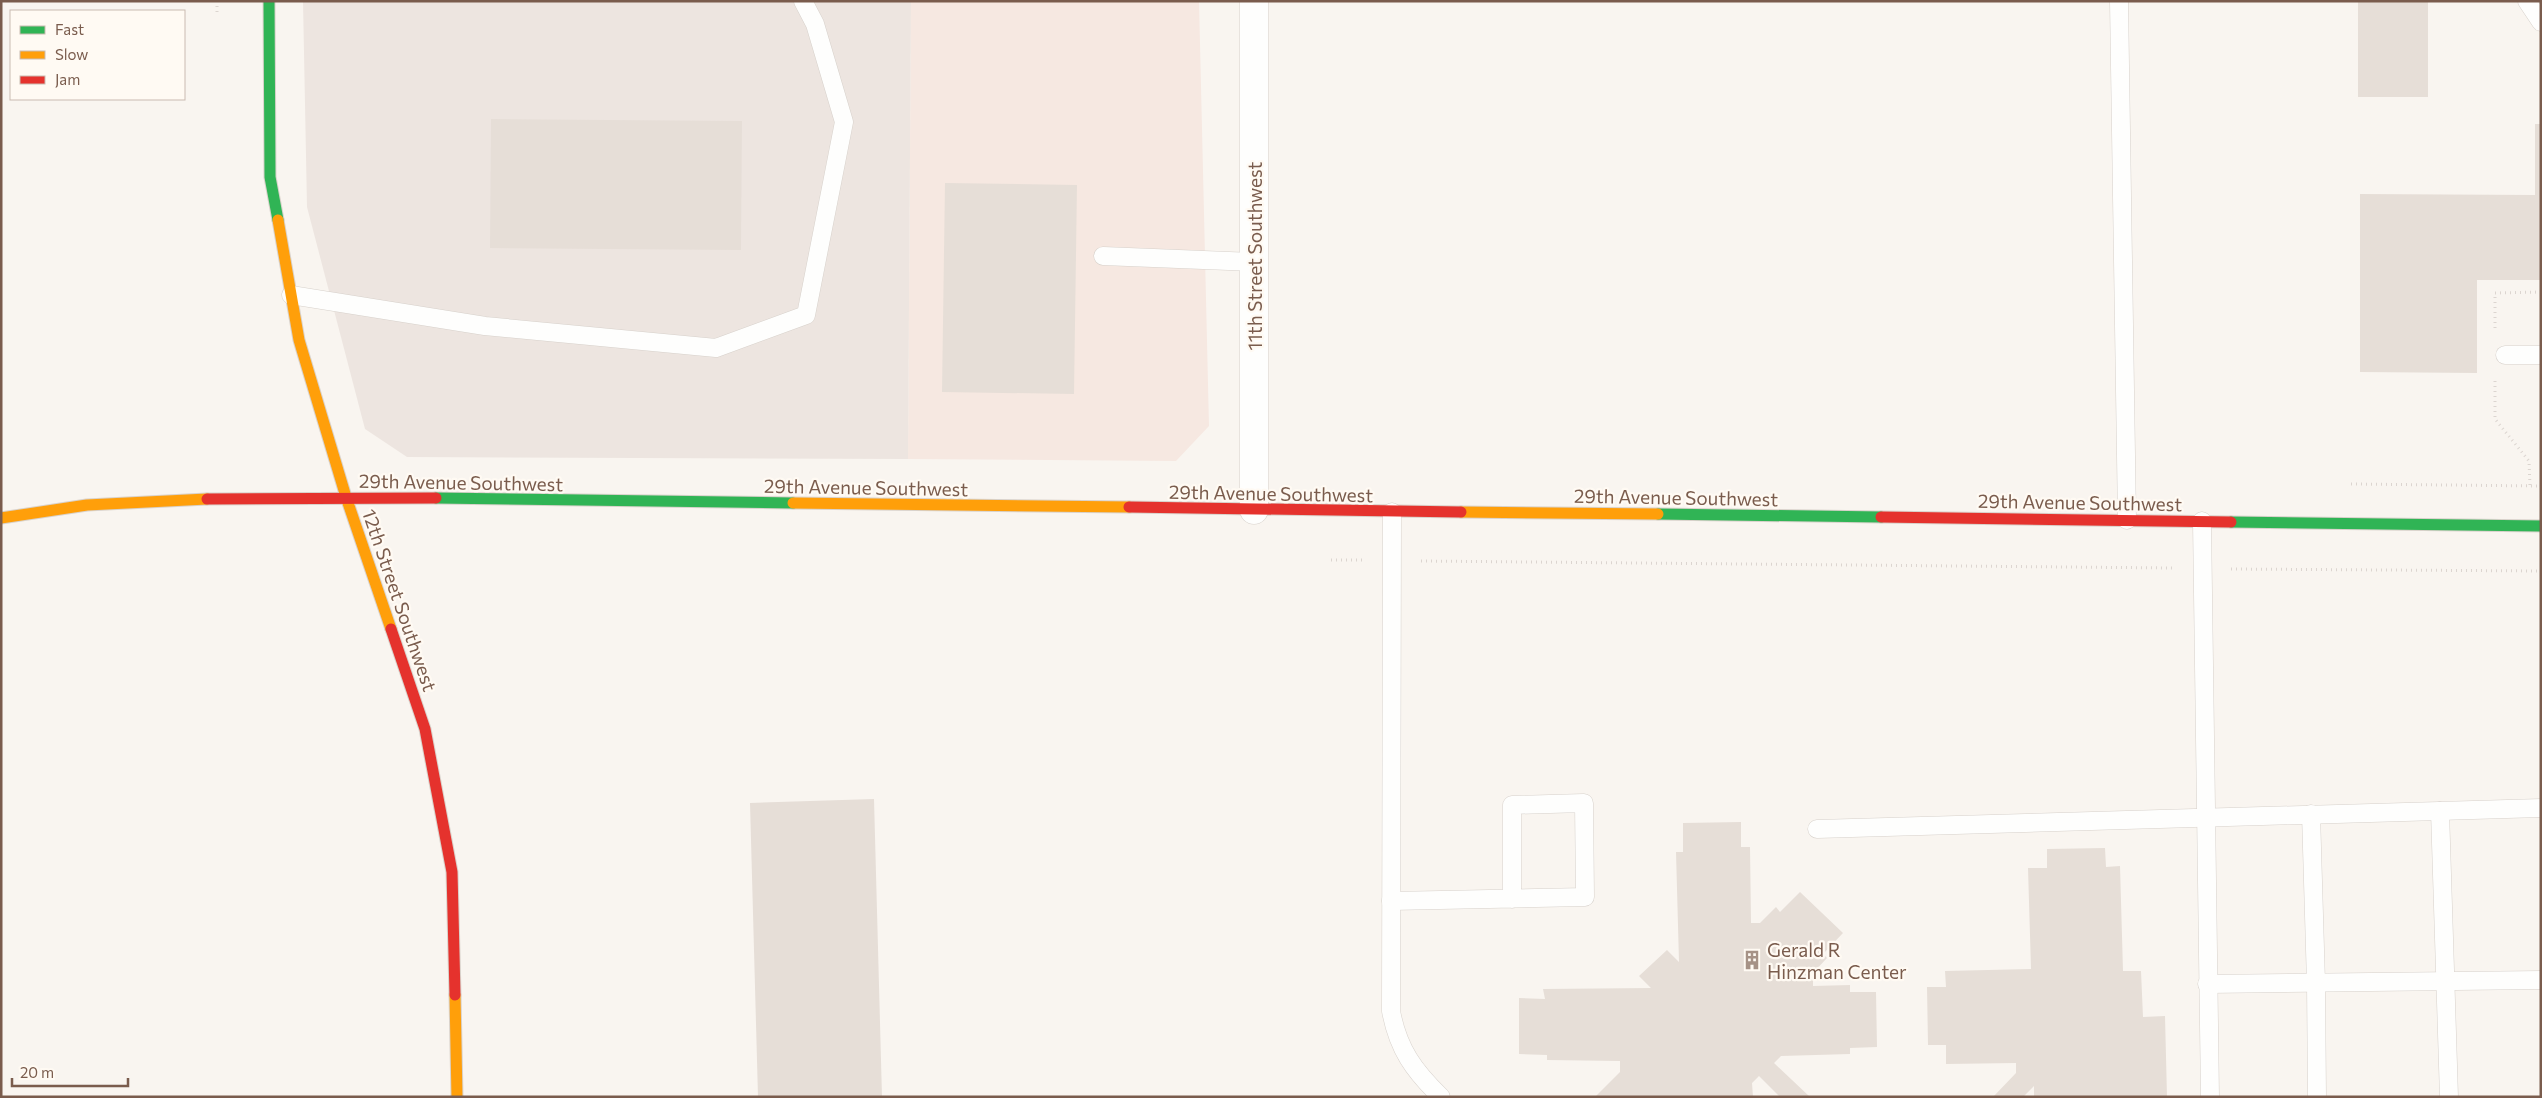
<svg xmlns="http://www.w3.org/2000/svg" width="2542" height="1098" font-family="Commissioner,sans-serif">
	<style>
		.commercial { fill: #f6e8e1 }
		.industrial { fill: #ede5e0 }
		.building { fill: #e6ded7 }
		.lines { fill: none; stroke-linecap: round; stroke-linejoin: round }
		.lane-casing { stroke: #d7d1cb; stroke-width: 19 }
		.street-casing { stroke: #d7d1cb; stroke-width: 29 }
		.fast-casing { stroke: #d9d2cb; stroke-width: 13 }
		.slow-casing { stroke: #d9d2cb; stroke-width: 13 }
		.jam-casing { stroke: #d9d2cb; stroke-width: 13 }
		.path { stroke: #dcd5d0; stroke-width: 3; stroke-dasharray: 1 4; stroke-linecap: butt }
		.lane { stroke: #fefefd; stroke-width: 18 }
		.street { stroke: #fefefd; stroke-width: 28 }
		.fast { stroke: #30b455; stroke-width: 11 }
		.slow { stroke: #ff9f0a; stroke-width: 11 }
		.jam { stroke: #e5322d; stroke-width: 11 }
		.labels { text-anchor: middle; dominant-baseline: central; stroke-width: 4.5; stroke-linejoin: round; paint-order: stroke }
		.street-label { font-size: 19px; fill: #7a5c4d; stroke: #fffaf3 }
		.poi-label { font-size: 19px; fill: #7a5c4d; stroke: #fffaf3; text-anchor: start }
	</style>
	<rect width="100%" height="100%" fill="#f9f5f0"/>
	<path class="commercial" d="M911 1H1199L1209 426 1176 461 908 459Z"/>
	<path class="industrial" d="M303 1H911L908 459 407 457 365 429 307 207Z"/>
	<g class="building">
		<rect x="2358" y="1" width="70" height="96"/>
		<path d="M491 119 742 121 741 250 490 248Z"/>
		<path d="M2535 124H2541V280H2477V373L2360 372V194L2535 195Z"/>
		<path d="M945 183 1077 185 1074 394 942 392Z"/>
		<path d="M874 799 882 1097H758L750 803Z"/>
		<path d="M1741 822V847H1750L1751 923H1760L1776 907 1780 912 1800 892 1843 933 1823 954 1827 958 1813 973V986L1850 985V992H1876L1877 1047 1850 1048V1054L1781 1056 1774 1063 1810 1097H1780L1759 1076 1752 1083 1753 1097H1595L1620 1072V1061L1547 1060V1055L1519 1054V998L1545 999 1543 989 1651 988 1639 976 1667 950 1679 962 1676 852H1683V823Z"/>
		<path d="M2105 848 2106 867 2120 866 2123 971H2141L2143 1017 2165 1016 2167 1097H2034V1086L2023 1097H1993L2016 1073V1063L1946 1064V1045H1928L1927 987H1946L1945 971 2031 969 2028 868H2047V849Z"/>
	</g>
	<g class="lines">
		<defs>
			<g id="lane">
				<path d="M2119 1 2127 520"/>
				<path d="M2527 1 2541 22"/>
				<path d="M1103 256 1254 262"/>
				<path d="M291 295 485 326 716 348 806 315 844 122 815 24 803 1"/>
				<path d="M2505 355H2541"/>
				<path d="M1392 512 1391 1011C1398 1049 1414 1071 1441 1097"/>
				<path d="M2202 521 2210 1097"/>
				<path d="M2440 811 2449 1097"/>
				<path d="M2311 814 2316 983 2317 1097"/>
				<path d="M1817 829 2541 808"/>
				<path d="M1391 901 1585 897 1584 803 1512 805V899"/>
				<path d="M2207 984 2541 980"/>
			</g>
			<path id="street" d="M1254 510V1"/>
			<g id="fast">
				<path d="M269 1 270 177 278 220"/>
				<path d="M436 498 793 503"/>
				<path d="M1658 514 1881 517"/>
				<path d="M2231 522 2541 526"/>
			</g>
			<g id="slow">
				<path d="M278 220 299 340 346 497 391 629"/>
				<path d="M793 503 1129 507"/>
				<path d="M1461 512 1658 514"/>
				<path d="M1 518 87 505 207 499"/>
				<path d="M455 995 457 1097"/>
			</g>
			<g id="jam">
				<path d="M207 499 436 498"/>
				<path d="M1129 507 1461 512"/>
				<path d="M1881 517 2231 522"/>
				<path d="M391 629 425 729 452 872 455 995"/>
			</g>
		</defs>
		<use href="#lane" class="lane-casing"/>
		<use href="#street" class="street-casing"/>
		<use href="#fast" class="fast-casing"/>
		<use href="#slow" class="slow-casing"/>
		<use href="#jam" class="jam-casing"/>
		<g class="path">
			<path d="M217 1V15"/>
			<path d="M2495 328V293L2541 292"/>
			<path d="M2495 381V419L2529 461 2530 486"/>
			<path d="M2351 484 2541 486"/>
			<path d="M1331 560H1363"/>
			<path d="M1421 561 2173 568"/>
			<path d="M2231 569 2541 571"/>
		</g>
		<use href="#lane" class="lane"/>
		<use href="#street" class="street"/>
		<use href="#fast" class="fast"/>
		<use href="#slow" class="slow"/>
		<use href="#jam" class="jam"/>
	</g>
	<defs>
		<symbol id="building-bare" viewBox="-9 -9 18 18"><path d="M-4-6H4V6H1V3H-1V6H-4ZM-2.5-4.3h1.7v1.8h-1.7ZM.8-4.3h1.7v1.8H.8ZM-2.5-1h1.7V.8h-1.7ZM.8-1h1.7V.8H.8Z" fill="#a69286" stroke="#fffaf3" stroke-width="2.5" paint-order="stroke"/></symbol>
	</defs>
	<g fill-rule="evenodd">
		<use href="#building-bare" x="1738" y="946" width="28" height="28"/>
	</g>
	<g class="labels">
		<g class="street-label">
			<text transform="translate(1254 256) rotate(-90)">11th Street Southwest</text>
			<text transform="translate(461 482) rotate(1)">29th Avenue Southwest</text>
			<text transform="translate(866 487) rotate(1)">29th Avenue Southwest</text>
			<text transform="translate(1271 493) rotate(1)">29th Avenue Southwest</text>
			<text transform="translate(1676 497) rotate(1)">29th Avenue Southwest</text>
			<text transform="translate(2080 502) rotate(1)">29th Avenue Southwest</text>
			<text transform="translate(400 600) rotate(71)">12th Street Southwest</text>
		</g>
		<g class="poi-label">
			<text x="1767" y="949">Gerald R<tspan x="1767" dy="22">Hinzman Center</tspan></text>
		</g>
	</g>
	<rect width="2542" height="1098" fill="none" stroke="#7a5c4d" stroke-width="5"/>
	<rect x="10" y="10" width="175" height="90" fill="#fffaf3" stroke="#cabbb1"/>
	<rect x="20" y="26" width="25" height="8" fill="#30b455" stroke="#cabbb1"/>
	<text x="55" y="35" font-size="15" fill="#7a5c4d">Fast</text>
	<rect x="20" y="51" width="25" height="8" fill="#ff9f0a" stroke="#cabbb1"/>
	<text x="55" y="60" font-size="15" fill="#7a5c4d">Slow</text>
	<rect x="20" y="76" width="25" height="8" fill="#e5322d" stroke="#cabbb1"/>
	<text x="55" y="85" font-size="15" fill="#7a5c4d">Jam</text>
	<path d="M12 1078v8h116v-8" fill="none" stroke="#7a5c4d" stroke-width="2.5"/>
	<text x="20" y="1078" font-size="15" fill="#7a5c4d" stroke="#fffaf3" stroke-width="4" paint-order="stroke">20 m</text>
</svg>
